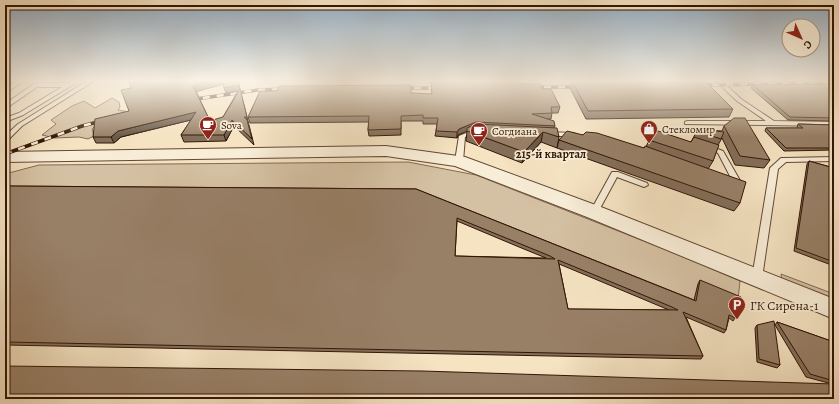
<svg xmlns="http://www.w3.org/2000/svg" width="839" height="404" font-family="Alegreya,serif">
	<style>
		.green { fill: #d4c0a2; stroke: #846a54 }
		.lines { fill: none; stroke-linecap: round; stroke-linejoin: round }
		.service-casing { stroke: #644834; stroke-width: 2 }
		.tertiary-casing { stroke: #644834; stroke-width: 2 }
		.service { fill: #f8edd7; fill-rule: evenodd }
		.tertiary { fill: #f8edd7; fill-rule: evenodd }
		.rail-casing { stroke: #331505; stroke-width: 3.5 }
		.rail { stroke: #f8edd7; stroke-width: 2.5; stroke-dasharray: 7; stroke-linecap: butt }
		.wall { fill: #836e59; stroke: #331505; fill-rule: evenodd }
		.shaded-wall { fill: #6a5a48; stroke: #331505 }
		.building { fill: #988067; stroke: #331505; fill-rule: evenodd }
		.labels { text-anchor: middle; dominant-baseline: central; stroke-width: 3.5; stroke-linejoin: round; paint-order: stroke }
		.poi-label { font-size: 11px; fill: #331505; stroke: #f8edd7; text-anchor: start }
		.neighbourhood-label { font-size: 12px; font-weight: bold; fill: #331505; stroke: #f8edd7 }
		.near-poi-label { font-size: 13px; fill: #331505; stroke: #f8edd7; text-anchor: start }
	</style>
	<rect width="100%" height="100%" fill="#f5e3c2"/>
	<filter id="stains"><feTurbulence type="fractalNoise" baseFrequency=".005" numOctaves="4"/><feColorMatrix values="0 0 0 0 .2 0 0 0 0 .09 0 0 0 0 .02 0 0 0 .5 -.17"/></filter>
	<radialGradient id="worn" r=".72"><stop offset=".6" stop-color="#630" stop-opacity="0"/><stop offset="1" stop-color="#630" stop-opacity=".3"/></radialGradient>
	<g class="green">
		<path d="M112 98 119 102 120 107 118 110 129 112 98 123 92 129 94 136 88 139 79 137 55 138 42 135 56 124 51 120 72 106 84 101 95 108Z"/>
		<path d="M408 162 476 175 687 258 740 281 738 300 698 284 694 304 416 192 5 189V174L39 165Z"/>
		<path d="M781 274 834 294V301L782 281Z"/>
	</g>
	<g class="lines">
		<defs>
			<g id="service">
				<path d="M17 81H23L5 94V89Z"/>
				<path d="M38 81H44L42 83H68L72 81H79L23 115 5 122V118L19 113 62 87H37L5 109V104Z"/>
				<path d="M87 81H94L22 126 7 141 5 142V136L18 124Z"/>
				<path d="M716 81H722L741 99 774 121 834 122V126L685 124V122L687 121H766L737 101Z"/>
				<path d="M476 129 479 131 478 132 465 137 463 161 459 163H456L455 161 459 136Z"/>
				<path d="M548 132 574 133 577 135 574 137 546 135 545 134Z"/>
				<path d="M707 145 723 151 742 184 741 186H738L733 185V182L718 153 705 148 704 147Z"/>
				<path d="M834 157V161L786 162 778 169 762 278 760 281 757 282 754 281 752 278 770 168 781 158H784Z"/>
				<path d="M612 172H618L647 183 648 185 644 187 617 177 597 214H591L590 212Z"/>
			</g>
			<path id="tertiary" d="M386 146 465 157 601 207 834 299V319L587 217 455 166 386 156 5 162V152Z"/>
		</defs>
		<use href="#service" class="service-casing"/>
		<use href="#tertiary" class="tertiary-casing"/>
		<use href="#service" class="service"/>
		<use href="#tertiary" class="tertiary"/>
		<defs>
			<g id="rail">
				<path d="M698 85 821 83"/>
				<path d="M530 87H580"/>
				<path d="M400 88H442"/>
				<path d="M189 100 257 90 288 89"/>
				<path d="M5 154 82 126 105 120"/>
			</g>
		</defs>
		<use href="#rail" class="rail-casing"/>
		<use href="#rail" class="rail"/>
	</g>
	<g class="wall">
		<path d="M238 81 254 145 234 126 226 141 184 142 181 135 191 120 121 137 114 143H96L93 137 129 111 131 88ZM224 84 226 93 238 91 223 117 210 121 196 91Z"/>
		<path d="M431 81H520L521 84 542 89 560 107 558 113H552L551 119H548L555 126 554 128 559 137 557 148 541 142 522 163 466 141 467 131 458 135 457 138 435 136 436 131 437 124H423V121H401V135L369 136 368 130 369 122 250 123 248 117 432 94Z"/>
		<path d="M572 81 733 109 729 117 586 119 570 88Z"/>
		<path d="M834 84V121L788 120 751 88 753 85Z"/>
		<path d="M798 124 834 125V150L784 151 765 131 766 128H798L797 127Z"/>
		<path d="M724 126 770 160 764 168 735 165 722 138 718 145 713 161 708 169 740 203 734 211 557 148 559 140 583 135 644 148 646 147 649 140 691 142 698 129 722 131Z"/>
		<path d="M809 161 834 168V266L794 251 807 164Z"/>
		<path d="M5 186 416 189 694 300 698 284 700 280 735 318 733 321 729 318 726 330 724 333 686 317 703 356 701 359 5 345ZM457 221 519 247 546 258 455 256ZM559 264 595 279 669 310 568 309Z"/>
		<path d="M777 322 834 342V399L832 384 806 377 775 325Z"/>
		<path d="M757 325 780 365 777 368 757 362 755 328Z"/>
	</g>
	<g class="shaded-wall">
		<path d="M212 81H224V84L195 92 193 86Z"/>
		<path d="M238 81 248 123 240 91 226 93 224 88Z"/>
		<path d="M196 112 199 118 121 137 114 143 111 137 118 131Z"/>
		<path d="M232 120 234 126 226 141 224 135Z"/>
		<path d="M476 122 475 128 458 135 457 138V132L459 129Z"/>
		<path d="M543 132 541 142 522 163 524 152Z"/>
	</g>
	<g class="building">
		<path d="M129 81H212L193 86 210 121 223 117 240 89 247 117H244L247 120 252 139 232 120 224 135H181L196 112 118 131 111 137H93L95 119 129 111 121 90 131 88Z"/>
		<path d="M223 81H238L239 85 224 88Z"/>
		<path d="M431 81H520L521 84H540L542 89H551L560 107H551L552 113 532 114 554 121 555 126 476 122 459 129 457 132 436 131 438 118H423V115L401 116V129L368 130 369 116 248 117 260 91H277L279 86 411 85V93L432 94Z"/>
		<path d="M572 81H705L733 109 588 111Z"/>
		<path d="M834 84V118L790 117 753 85Z"/>
		<path d="M734 118H745L770 160 740 156 724 126Z"/>
		<path d="M477 124 557 128 559 137 543 132 524 152 467 131V128Z"/>
		<path d="M798 124 834 125V148H786L766 128H803Z"/>
		<path d="M698 129 724 132 721 139 697 131Z"/>
		<path d="M655 130 691 142 694 137 719 145 713 161 649 140Z"/>
		<path d="M567 131 583 135 586 132 597 133 644 148 645 146 746 182 740 203 559 140Z"/>
		<path d="M809 161 834 168V262L796 248Z"/>
		<path d="M5 186 416 189 696 301 700 280 741 297 735 318 729 315 726 330 683 312 703 356 5 342ZM457 218 550 256 555 259 455 256ZM558 260 672 307 678 310 568 309Z"/>
		<path d="M774 321 780 365 759 359 757 325Z"/>
		<path d="M777 322 834 342V381L810 374Z"/>
		<path d="M5 366 422 371 834 384V399H5Z"/>
	</g>
	<linearGradient id="sky" x2="0" y2="1"><stop stop-color="#93abbf"/><stop offset="0.59" stop-color="#faf2e4"/><stop offset="1" stop-color="#faf2e4" stop-opacity="0"/></linearGradient>
	<rect width="839" height="137" fill="url(#sky)"/>
	<defs>
		<symbol id="cafe-pin" viewBox="-11 -11 22 30"><path d="M0 17L-7.5 6A9.5 9.5 0 1 1 7.5 6Z" fill="#8f2418" stroke="#f8edd7"/><path d="M-5.5-4.5H6V0H3Q3 3.5 0 3.5H-2.5Q-5.5 3.5-5.5 0ZM3-3.2v2h1.7v-2ZM-6 4.5H4V6H-6Z" fill="#fff"/></symbol>
		<symbol id="shop-pin" viewBox="-11 -11 22 30"><path d="M0 17L-7.5 6A9.5 9.5 0 1 1 7.5 6Z" fill="#8f2418" stroke="#f8edd7"/><path d="M-5-2.5h2.3a2.7 3.5 0 0 1 5.4 0H5L5.5 6h-11ZM-1.5-2.5h3a1.5 2.3 0 0 0-3 0Z" fill="#fff"/></symbol>
		<symbol id="parking-pin" viewBox="-11 -11 22 30"><path d="M0 17L-7.5 6A9.5 9.5 0 1 1 7.5 6Z" fill="#8f2418" stroke="#f8edd7"/><path d="M-3.5-5.5H1a3.5 3.5 0 0 1 0 7H-1V5.5H-3.5ZM-1-3.4V-.6H.8a1.4 1.4 0 0 0 0-2.8Z" fill="#fff"/></symbol>
	</defs>
	<g fill-rule="evenodd">
		<use href="#cafe-pin" x="198" y="115" width="20" height="27"/>
		<use href="#shop-pin" x="639" y="119" width="20" height="27"/>
		<use href="#cafe-pin" x="469" y="121" width="20" height="27"/>
		<use href="#parking-pin" x="727" y="295" width="20" height="27"/>
	</g>
	<g class="labels">
		<g class="poi-label">
			<text x="221" y="125">Sova</text>
			<text x="662" y="129">Стекломир</text>
			<text x="492" y="131">Согдиана</text>
		</g>
		<g class="neighbourhood-label">
			<text x="551" y="154">215-й квартал</text>
		</g>
		<g class="near-poi-label">
			<text x="750" y="305">ГК Сирена-1</text>
		</g>
	</g>
	<rect width="839" height="404" fill="none" stroke="#f5e3c2" stroke-width="20"/>
	<rect x="6" y="6" width="827" height="392" fill="none" stroke="#331505" stroke-width="2"/>
	<rect x="10" y="10" width="819" height="384" fill="none" stroke="#331505"/>
	<g transform="translate(801 38) rotate(135)"><circle r="19" fill="#f8edd7" stroke="#a99783"/>
	<path d="M0-3L7 15L0 10L-7 15Z" fill="#8f2418"/>
	<text y="-6" font-size="11" font-weight="bold" text-anchor="middle" fill="#331505">С</text>
	</g>
	<rect width="100%" height="100%" filter="url(#stains)"/>
	<rect width="100%" height="100%" fill="url(#worn)"/>
</svg>
